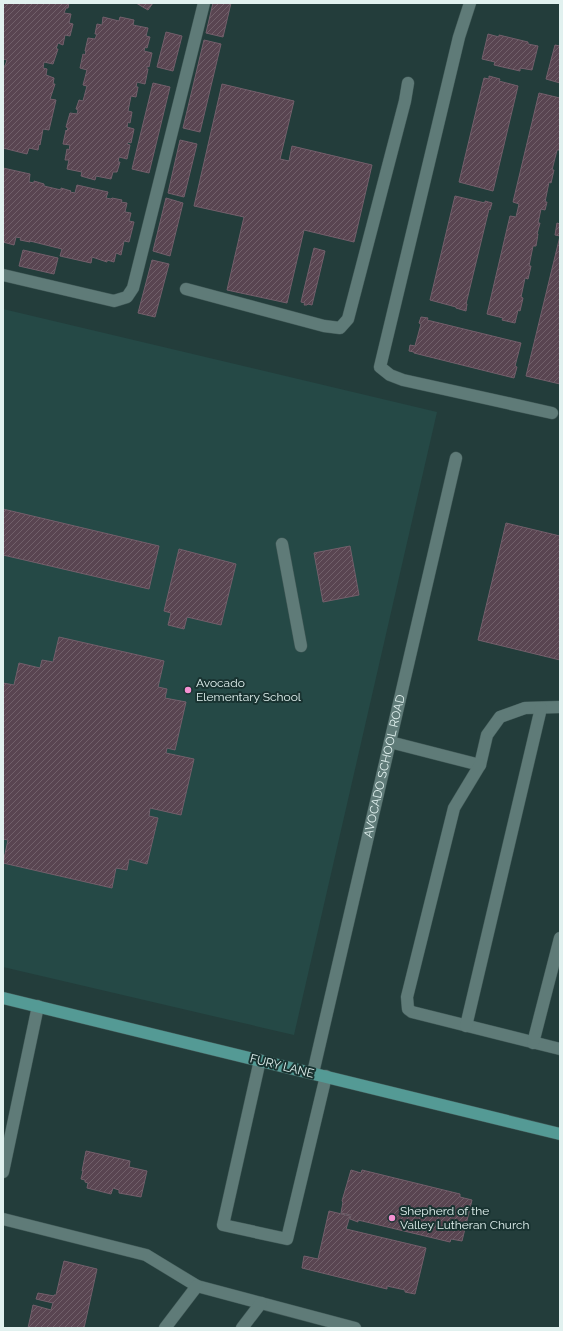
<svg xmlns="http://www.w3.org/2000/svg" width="563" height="1331" font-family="Raleway,sans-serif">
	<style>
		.built { fill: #254946 }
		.building { fill: url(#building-hatch); stroke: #735f6b }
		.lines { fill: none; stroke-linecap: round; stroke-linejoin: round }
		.minor-casing { stroke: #415957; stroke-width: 13 }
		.major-casing { stroke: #415957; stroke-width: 13 }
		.minor { stroke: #5f7b78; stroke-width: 12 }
		.major { stroke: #549a95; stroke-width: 12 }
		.poi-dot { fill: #f591d2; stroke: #193331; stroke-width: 1.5 }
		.labels { text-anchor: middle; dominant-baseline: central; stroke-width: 4; stroke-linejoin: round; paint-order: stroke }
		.poi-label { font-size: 12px; fill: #e1f1ef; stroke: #193331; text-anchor: start }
		.street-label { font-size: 12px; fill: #e1f1ef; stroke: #193331 }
	</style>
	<defs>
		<pattern id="building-hatch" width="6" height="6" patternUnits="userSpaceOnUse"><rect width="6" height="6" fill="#594551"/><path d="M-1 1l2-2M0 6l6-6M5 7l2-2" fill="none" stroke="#71606a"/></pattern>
	</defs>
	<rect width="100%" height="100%" fill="#233d3b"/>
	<path class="built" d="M3 309 437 412 294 1035 3 967Z"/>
	<g class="building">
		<path d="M3 3H69L68 8H66L64 13 71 14 69 23 73 24 70 36 65 35 63 45 58 43 56 49H58L53 64 44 62 43 68 47 69 46 75 54 78 53 84H55L50 99 56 100 49 130 43 129 40 145 39 144 38 150 29 148 27 154 3 148V66H5L7 60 3 59Z"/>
		<path d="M136 3H153L148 10Z"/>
		<path d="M213 3H231L223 37 206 33Z"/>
		<path d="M103 17 119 21 120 17 134 20 133 25 148 28 146 36 150 37 147 48 145 47 144 51 152 53 149 67 147 66V69H148L145 84 137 82 136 87H138L136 97 131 96 128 111 132 112 130 123 128 122 127 127 134 129 131 143 128 142 127 144 130 145 127 159 119 157 118 162H120L117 172H113L111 179 96 176 95 180 81 176 82 172 67 169 69 160H65L67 149 69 150 70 145 63 144 66 130 67 131 68 128 66 127 70 113 77 114 78 110 76 109 79 100 83 101 87 86 83 85 87 70 80 68 83 54 85 55 86 51H85L88 38 95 39 97 34H95L97 24 102 25Z"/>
		<path d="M166 32 182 36 173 71 157 67Z"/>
		<path d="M488 34 499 37V35L528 42V44L538 46 532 70 520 68V71L494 65 495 62 482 59Z"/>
		<path d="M204 40 221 44 200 132 183 128Z"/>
		<path d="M555 45 560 46V83L546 79Z"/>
		<path d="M489 76 500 79 499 81 518 86 493 191 459 182 484 78 489 79Z"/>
		<path d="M153 83 170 87 149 173 132 169Z"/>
		<path d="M222 84 294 101 280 159 289 161 292 146 372 165 354 242 304 230 287 303 227 290 244 217 194 206Z"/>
		<path d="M539 93 560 98V146L559 150H557L552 170H554L551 183 549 182 545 202H547L545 210 541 209 538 223H540L537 234H538L536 246H533L529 266H531L528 279 525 278 521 297 523 298 520 311 518 310 515 323 502 320 503 318 487 314 510 216 516 217 519 204 513 202Z"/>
		<path d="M180 140 197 144 184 197 168 193Z"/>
		<path d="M3 168 30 174 29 182 34 183V181L44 184V186L61 190V188L71 191 70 192 75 193 77 185 108 192 106 198 111 199 112 198 122 200 121 202 127 203 125 212 131 213 129 221 134 222 129 242 124 241 121 255 116 253 114 262 107 260V262L92 257 91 263 60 256 62 249 30 241V242L20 240 21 238 16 237 14 245 3 242Z"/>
		<path d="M455 196 485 203V201L492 203 490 210 489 209 466 304H467L466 311 456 308V307L430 300Z"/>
		<path d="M166 198 183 203 170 256 153 251Z"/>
		<path d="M557 223 560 224V384L526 376 560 236 555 235Z"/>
		<path d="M314 248 325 251 312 305 308 304 307 305H304L305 303 301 302Z"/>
		<path d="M23 250 58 258 54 274 19 266Z"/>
		<path d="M152 260 169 264 155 317 138 313Z"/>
		<path d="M421 317 428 318 427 320 521 343 515 366 517 367 514 378 414 353V352L409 351 410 345 415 346 421 324 419 323Z"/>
		<path d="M3 509 159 546 149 589 3 555Z"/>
		<path d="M506 523 560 536V660L478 640Z"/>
		<path d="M350 546 359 595 323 602 314 553Z"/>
		<path d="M179 549 236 564 221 625 187 617 184 629 168 625 171 613 164 611Z"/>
		<path d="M59 637 164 661 158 687 167 689 165 698 186 702 175 750 167 748 166 753 194 759 181 815 150 808 149 816 158 818 147 864 129 859 127 870 116 868 112 888 3 863 8 840 3 839V683L14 685 19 663 40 668 42 660 53 662Z"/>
		<path d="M86 1151 130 1161 129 1167 147 1171 141 1197 119 1193V1190L113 1188 111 1194 87 1188 88 1183 85 1182V1180L81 1179 83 1171H82Z"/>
		<path d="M351 1170 361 1173 362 1170 460 1194V1197L472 1200 462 1241 451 1239 450 1242 358 1220V1222L350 1219 351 1215 341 1213 343 1202 342 1201Z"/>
		<path d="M329 1211 350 1216 346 1229 426 1248 415 1294 405 1292V1290L387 1286V1289L302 1268 304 1256 318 1259Z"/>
		<path d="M64 1261 97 1269 84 1328H28L33 1305 51 1310 53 1303 36 1299 38 1293 54 1296V1295H56Z"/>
	</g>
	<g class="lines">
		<defs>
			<g id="minor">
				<path d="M470 3 459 37 380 367 390 375 403 380 552 413"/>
				<path d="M3 275 114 301 127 297 133 288 204 3"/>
				<path d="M186 289 324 326 340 328 348 319 405 101 408 83"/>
				<path d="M282 544 301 646"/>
				<path d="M390 742 480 765 487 735 500 717 525 708 560 707"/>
				<path d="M480 765 454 808 407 997 408 1009 412 1012 560 1049"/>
				<path d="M466 1026 541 708"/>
				<path d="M533 1043 560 938"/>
				<path d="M260 1060 223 1225 287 1239 326 1076"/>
				<path id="s1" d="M313 1073 456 458"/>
				<path d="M3 1172 38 1006"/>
				<path d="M3 1219 146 1255 197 1286 355 1328"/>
				<path d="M165 1328 197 1286"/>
				<path d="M242 1328 261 1303"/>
			</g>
			<path id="major" d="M3 998 560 1134"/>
		</defs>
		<use href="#minor" class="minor-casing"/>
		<use href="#major" class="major-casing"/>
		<use href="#minor" class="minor"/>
		<use href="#major" class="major"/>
	</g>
	<g class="poi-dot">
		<circle cx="188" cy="690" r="4"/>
		<circle cx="392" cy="1218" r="4"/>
	</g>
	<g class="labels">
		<g class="poi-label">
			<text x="196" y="683">Avocado<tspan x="196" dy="14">Elementary School</tspan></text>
			<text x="400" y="1211">Shepherd of the<tspan x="400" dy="14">Valley Lutheran Church</tspan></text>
		</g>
		<g class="street-label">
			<text stroke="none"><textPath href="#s1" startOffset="315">AVOCADO SCHOOL ROAD</textPath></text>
			<text transform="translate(282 1066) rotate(14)">FURY LANE</text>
		</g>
	</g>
	<rect width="563" height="1331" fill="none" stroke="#e1f1ef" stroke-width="8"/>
</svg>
